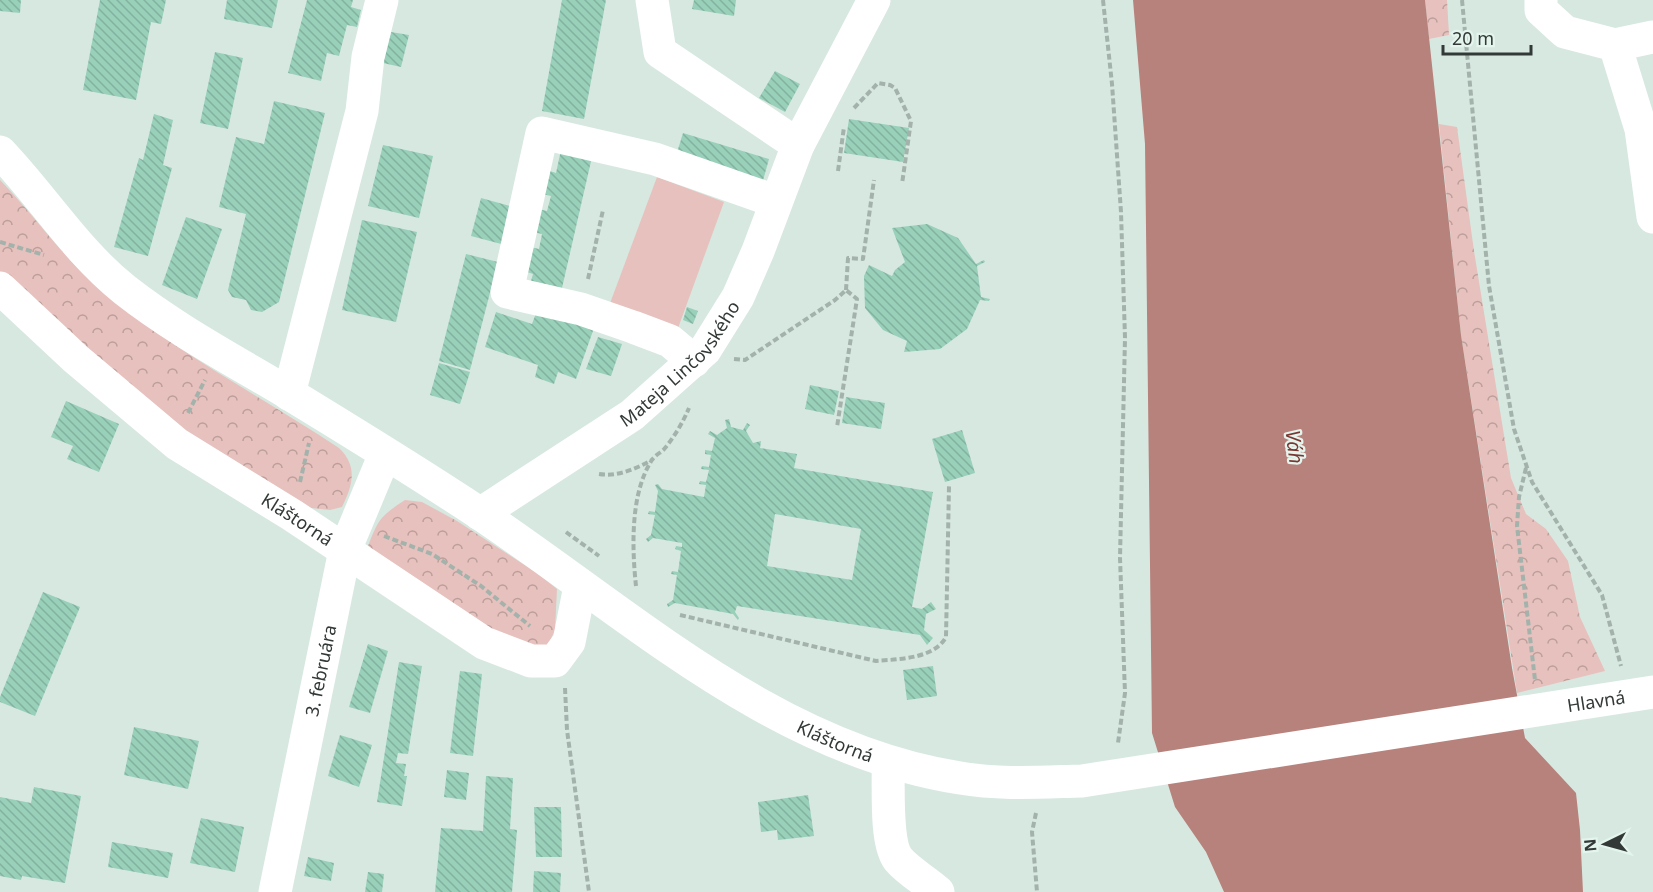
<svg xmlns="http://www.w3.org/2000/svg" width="1653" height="892" font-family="'Noto Sans',sans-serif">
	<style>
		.forest { fill: url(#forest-crowns) }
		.garden { fill: #e7c1bd }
		.water { fill: #b7827c }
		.building { fill: url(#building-back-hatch); fill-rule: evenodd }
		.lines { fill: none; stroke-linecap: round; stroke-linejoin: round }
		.path { stroke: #a4b2ac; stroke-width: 4; stroke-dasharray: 6 3; stroke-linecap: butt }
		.minor { stroke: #fff; stroke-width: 33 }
		.labels { text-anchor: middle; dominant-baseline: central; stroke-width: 4.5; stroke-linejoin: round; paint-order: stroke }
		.street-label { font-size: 18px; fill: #323936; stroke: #e4f5ee }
		.water-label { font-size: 20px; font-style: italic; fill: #7a3631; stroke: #e4f5ee }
	</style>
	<defs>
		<pattern id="forest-crowns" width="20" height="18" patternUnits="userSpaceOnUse" patternTransform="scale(1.5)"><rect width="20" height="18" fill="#e7c1bd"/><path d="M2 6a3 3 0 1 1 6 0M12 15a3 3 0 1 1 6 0" fill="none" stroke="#bc9e9a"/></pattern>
		<pattern id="building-back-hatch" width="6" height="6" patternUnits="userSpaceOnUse" patternTransform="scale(1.5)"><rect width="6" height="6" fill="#98d0ba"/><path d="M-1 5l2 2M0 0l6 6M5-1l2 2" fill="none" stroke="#83b3a0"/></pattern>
	</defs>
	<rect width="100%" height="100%" fill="#d7e8e1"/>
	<g class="forest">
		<path d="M1425 0H1447L1449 35 1429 39Z"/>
		<path d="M1439 124 1457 127 1474 251 1511 478 1526 514 1546 529 1568 561 1580 617 1605 671 1517 693 1461 335Z"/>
		<path d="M0 180C36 217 66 262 106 294 178 354 261 396 339 448 358 466 353 485 342 507L330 510 302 507 176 428 0 278Z"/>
		<path d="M405 500 422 502 457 521 537 573 557 589 555 630 548 645H509L367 549C378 520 379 517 405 500Z"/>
	</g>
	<path class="garden" d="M657 177 724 202 677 331 609 306Z"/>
	<path class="water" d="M1133 0H1425L1461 335 1512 668 1525 738 1576 793 1580 830 1583 892H1224L1206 852 1175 807 1152 733 1145 144Z"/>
	<g class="building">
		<path d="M0 0H21L20 13 0 11Z"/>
		<path d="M100 0H166L161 24 151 22 136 100 83 90Z"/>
		<path d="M227 0H278L272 28 224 19Z"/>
		<path d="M307 0H353L351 7 361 10 357 27 347 25 339 56 327 53 321 81 288 73Z"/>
		<path d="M562 0H606L584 119 542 111Z"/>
		<path d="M694 0H736L734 16 692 9Z"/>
		<path d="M391 32 409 35 401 67 383 63Z"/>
		<path d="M215 52 243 58 228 129 200 123Z"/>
		<path d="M775 71 800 84 785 112 759 98Z"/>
		<path d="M274 101 325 113 279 302 262 312 251 310 246 300 232 297 228 290 246 214 219 207 236 137 264 144Z"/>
		<path d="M154 114 173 120 163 165 172 168 148 256 114 247 139 158 143 160Z"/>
		<path d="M849 119 909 128 903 162 844 153Z"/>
		<path d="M683 133 769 159 762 184 675 159Z"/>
		<path d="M383 145 433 156 419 218 368 206Z"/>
		<path d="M561 150 592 157 562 288 531 281 533 274 524 271 530 247 539 249 542 234 533 232 538 209 547 211 551 196 542 194 547 170 556 173Z"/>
		<path d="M481 198 514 207 505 245 471 236Z"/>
		<path d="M186 217 222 229 197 299 162 285Z"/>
		<path d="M362 220 417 232 396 322 342 310Z"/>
		<path d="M927 224 958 238 976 264 984 260 985 262 977 266 981 297 990 299 989 301 980 300 967 329 940 349 904 352 907 341 883 330 865 308 864 276 869 265 892 276 895 270 905 262 892 228Z"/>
		<path d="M466 254 498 262 470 370 439 361Z"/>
		<path d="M687 307 698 311 693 324 683 320Z"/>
		<path d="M538 308 594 328 576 379 558 372 554 384 535 377 538 365 485 347 496 312 532 324Z"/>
		<path d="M598 337 622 344 611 376 586 369Z"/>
		<path d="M439 363 470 372 460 404 430 395Z"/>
		<path d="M810 385 839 391 834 415 805 409Z"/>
		<path d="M846 397 885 403 881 429 842 423Z"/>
		<path d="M66 401 119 424 99 472 67 459 73 446 51 437Z"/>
		<path d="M729 419 731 427 743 430 747 423 750 425 746 431 753 443 761 441 760 448 797 454 794 468 933 492 912 607 922 609 931 602 936 609 926 614 924 630 933 638 927 645 920 635 737 606 735 612 739 618 738 620 733 614 675 603 668 607 667 604 673 600 677 575 671 574 672 571 678 572 681 551 675 549 676 546 682 547V543L653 538 648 542 646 539 651 535 655 515 648 514 649 511 655 512 658 491 655 485 658 484 662 489 704 497 706 485 699 484 700 481 706 482 709 470 701 469 702 466 709 467 711 455 705 454V450L712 451 715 438 708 434 710 431 717 435 727 428 725 420ZM775 514 861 529 852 580 767 566Z"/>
		<path d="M962 430 975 473 945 482 932 439Z"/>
		<path d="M43 592 80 607 35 716 0 702V697Z"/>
		<path d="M368 644 388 651 370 713 349 707Z"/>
		<path d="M399 662 422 666 408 754 398 753 396 763 406 764 404 776H407L402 806 377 802Z"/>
		<path d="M933 666 937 696 907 700 903 670Z"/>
		<path d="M460 671 482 674 473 756 450 753Z"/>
		<path d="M134 727 199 741 188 789 124 775Z"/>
		<path d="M340 735 372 745 359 787 328 776Z"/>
		<path d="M447 770 469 773 466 800 444 797Z"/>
		<path d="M486 776 513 778 510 829 517 830 512 892H435L441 828 483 831Z"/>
		<path d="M34 787 81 796 65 883 22 876 21 880 0 876V797L31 803Z"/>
		<path d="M808 795 814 836 778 840 777 830 761 832 758 802Z"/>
		<path d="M534 807H561L562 857H536Z"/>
		<path d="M201 818 244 827 235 872 190 863Z"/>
		<path d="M112 842 173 853 168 878 108 867Z"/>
		<path d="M308 857 334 863 331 881 304 876Z"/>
		<path d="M534 871 561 873 560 892H533Z"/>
		<path d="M368 872 384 874 382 892H365Z"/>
	</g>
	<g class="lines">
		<g class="path">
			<path d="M1103 0 1112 84 1121 212 1125 338 1120 558 1125 693 1118 743"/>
			<path d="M1462 0 1489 286 1514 429 1532 482 1602 595 1621 666"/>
			<path d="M854 108 878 83 890 85 895 88 911 121 902 184"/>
			<path d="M838 171 844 127"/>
			<path d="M0 242 44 255"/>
			<path d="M588 279 603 210"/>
			<path d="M846 290 848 258 863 259 874 180"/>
			<path d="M734 359 745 360 835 300 846 290 857 299 837 427"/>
			<path d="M188 413 205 380"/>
			<path d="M1526 468 1519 497 1517 526 1535 680"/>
			<path d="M599 474C618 477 635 469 652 460"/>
			<path d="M300 482 309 443"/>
			<path d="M566 532 599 556"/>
			<path d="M384 536 432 554 481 586 530 626"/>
			<path d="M636 586C632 549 630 493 652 460 655 455 662 452 665 448 675 436 683 422 689 408"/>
			<path d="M680 615 876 661C899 659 934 659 946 637L949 486"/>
			<path d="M565 688 567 730 589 892"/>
			<path d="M1036 813 1032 832 1037 892"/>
		</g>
		<g class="minor">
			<path d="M652 0 660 52 798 145"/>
			<path d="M1541 0V10L1565 32 1615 45 1653 37"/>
			<path d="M1615 45 1641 129 1653 217"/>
			<path id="s1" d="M0 152C43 197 76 251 125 290 176 330 233 360 288 393 352 432 417 472 479 513 630 614 774 749 960 778 1000 785 1042 782 1082 781L1653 692"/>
			<path id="s2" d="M0 288 76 359 177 444 292 515 484 643 531 661H555L569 642 580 586"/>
			<path d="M694 361 670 341 633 327 581 309 507 292 542 133 655 159 775 201"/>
			<path d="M289 394 362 111 368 57 382 0"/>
			<path id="s3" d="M480 514 632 415 705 350 738 297 758 251 798 145 874 0"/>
			<path d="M888 762C889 785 885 842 898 859 909 872 926 881 938 892"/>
			<path id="s4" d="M275 892 345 550 385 454"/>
		</g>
	</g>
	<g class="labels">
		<g class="street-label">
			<text stroke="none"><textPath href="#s3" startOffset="252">Mateja Linčovského</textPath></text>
			<text stroke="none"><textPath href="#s2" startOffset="378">Kláštorná</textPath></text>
			<text stroke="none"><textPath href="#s4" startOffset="226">3. februára</textPath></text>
			<text stroke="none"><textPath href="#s1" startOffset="1802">Hlavná</textPath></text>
			<text stroke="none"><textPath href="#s1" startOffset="1029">Kláštorná</textPath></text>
		</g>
		<g class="water-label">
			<text transform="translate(1295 447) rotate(83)">Váh</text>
		</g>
	</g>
	<g transform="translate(1605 844) rotate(265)" stroke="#e4f5ee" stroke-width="4.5" paint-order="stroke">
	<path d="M0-4.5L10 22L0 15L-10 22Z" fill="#323936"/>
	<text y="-9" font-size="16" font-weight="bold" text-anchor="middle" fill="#323936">N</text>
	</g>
	<path d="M1443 45v9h88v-9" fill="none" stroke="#323936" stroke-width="3"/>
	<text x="1452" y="45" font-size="18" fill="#323936" stroke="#e4f5ee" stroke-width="4.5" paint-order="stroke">20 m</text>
</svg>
